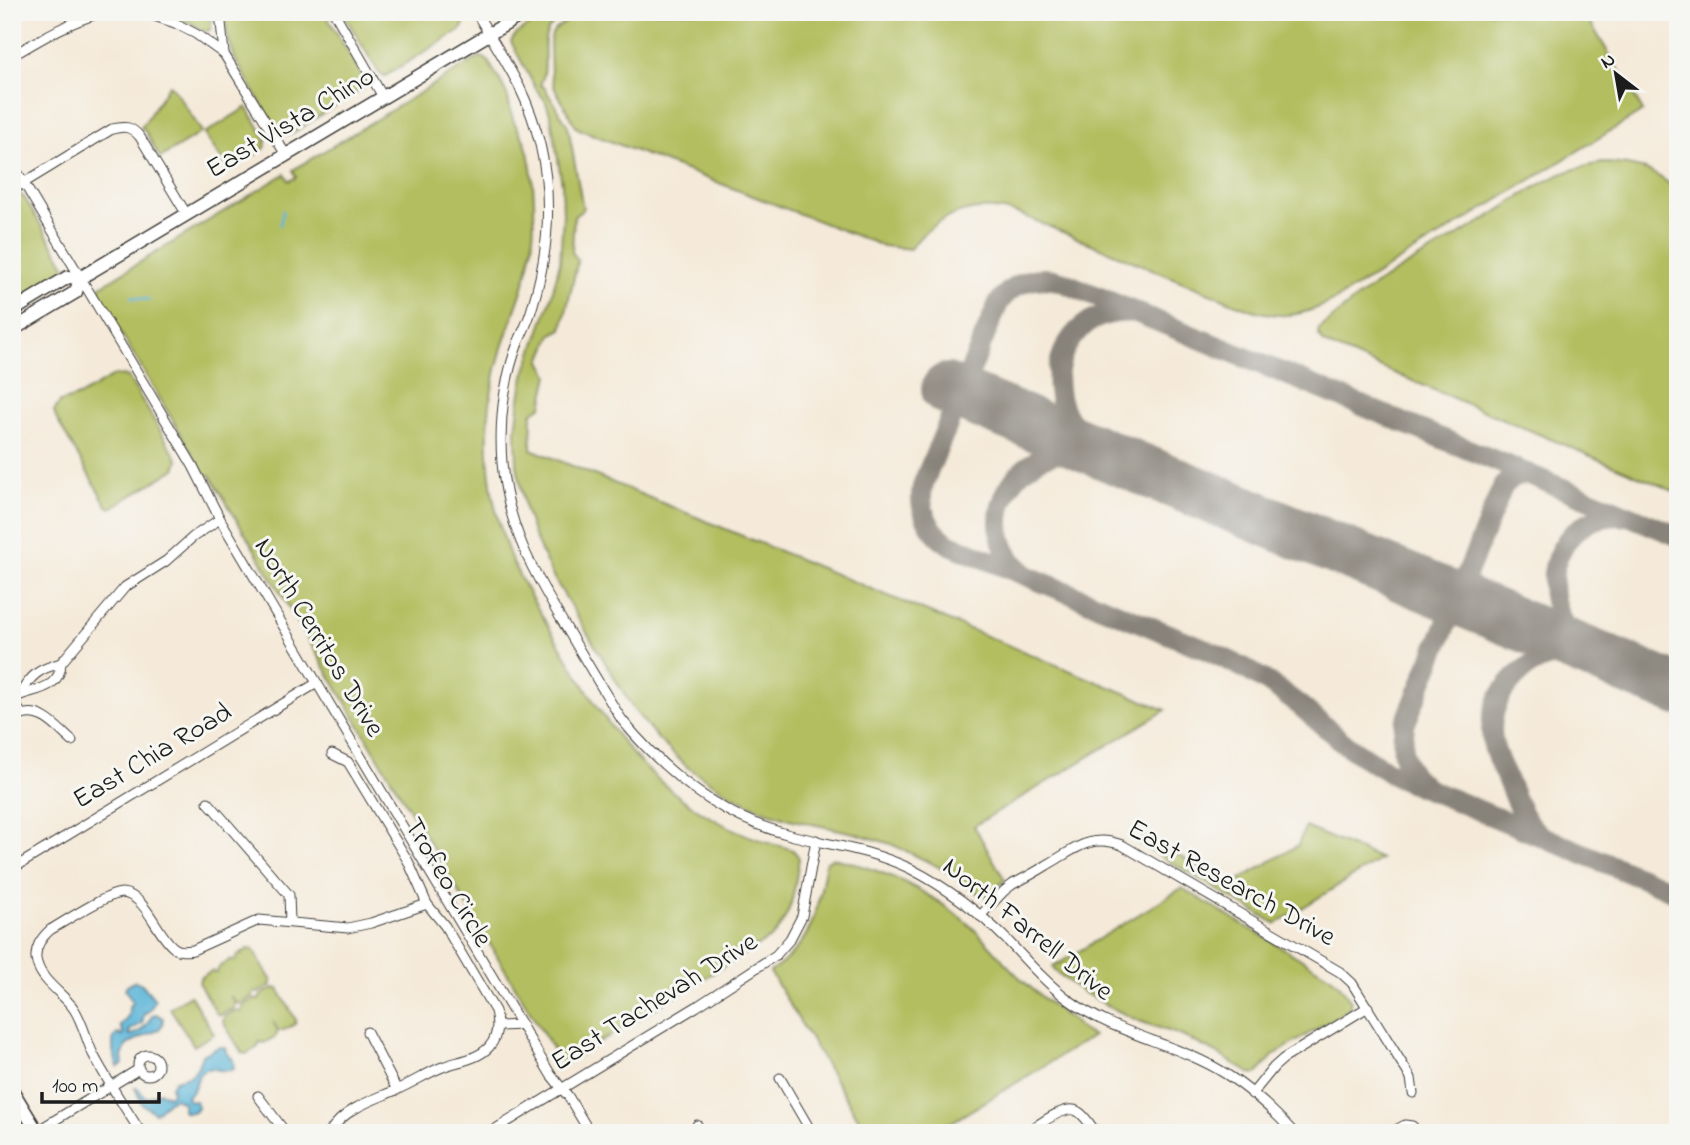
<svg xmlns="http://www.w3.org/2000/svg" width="1690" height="1145" font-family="'Indie Flower',sans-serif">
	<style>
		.green { fill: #b2be5f; stroke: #676d3e; stroke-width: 2 }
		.water { fill: #5bb5d8; stroke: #3c687a; stroke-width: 2 }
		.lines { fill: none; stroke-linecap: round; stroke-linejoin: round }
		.stream { stroke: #5bb5d8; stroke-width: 2.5 }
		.taxiway { stroke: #88837a; stroke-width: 21 }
		.runway { stroke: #88837a; stroke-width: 52 }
		.minor-casing { stroke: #3d3b38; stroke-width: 11 }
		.major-casing { stroke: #3d3b38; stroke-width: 15 }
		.minor { stroke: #fff; stroke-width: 9 }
		.major { stroke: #fff; stroke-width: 12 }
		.labels { text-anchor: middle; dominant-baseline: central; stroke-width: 6; stroke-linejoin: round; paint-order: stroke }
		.street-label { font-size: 28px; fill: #1c1c1c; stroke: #f6f6f2 }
	</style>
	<rect width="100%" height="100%" fill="#f6f6f2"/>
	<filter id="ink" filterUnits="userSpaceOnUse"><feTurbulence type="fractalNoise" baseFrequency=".0143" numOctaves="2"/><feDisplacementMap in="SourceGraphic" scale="14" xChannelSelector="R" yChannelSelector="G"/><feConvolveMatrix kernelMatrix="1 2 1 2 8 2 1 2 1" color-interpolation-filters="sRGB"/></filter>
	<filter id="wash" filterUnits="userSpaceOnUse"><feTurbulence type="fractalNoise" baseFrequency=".00686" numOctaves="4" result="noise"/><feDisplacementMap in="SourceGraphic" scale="28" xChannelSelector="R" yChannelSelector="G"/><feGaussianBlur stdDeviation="1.57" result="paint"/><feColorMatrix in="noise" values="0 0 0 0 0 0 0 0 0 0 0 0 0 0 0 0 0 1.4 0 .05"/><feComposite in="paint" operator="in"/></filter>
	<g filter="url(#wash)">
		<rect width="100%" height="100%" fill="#f5ead9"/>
		<g class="green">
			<path d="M163 12H211V28L208 31H203L193 24Z"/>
			<path d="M225 12H274L275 18 326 12 328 18 365 81 361 83 363 88 291 134 287 135 282 133 279 134 235 59 227 34Z"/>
			<path d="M342 12H460C464 19 467 24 460 30L385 76 379 73Z"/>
			<path d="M557 12H569C562 17 552 23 548 30 540 45 550 67 540 85L544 87 568 126 583 209 574 217 572 252 578 260 562 329 552 334 541 361 549 375 542 406 532 413 531 449 1166 710 974 826 1005 880 987 896 979 894 949 873 931 863 891 844 854 833 793 820 762 810 731 795 687 767 658 739 634 710 552 575 534 536 525 509 517 465 516 431 520 398 524 376 551 298 560 262 563 214 562 184 551 117 545 100 536 89 511 42C516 27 544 22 557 12Z"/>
			<path d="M579 12H1584L1643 111 1335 300C1297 319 1275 320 1236 304L1019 214C977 201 937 213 910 249L883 246 581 130 576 127 554 87 551 74 550 43 552 34 555 30Z"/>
			<path d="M479 57 484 58 488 61C494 72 505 86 508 98 510 105 510 112 513 119 516 127 521 134 525 142 535 171 536 217 532 247 527 285 513 313 502 348 480 417 484 489 510 556 522 585 540 612 556 639 600 712 629 768 705 814 723 825 743 834 762 841 772 845 784 846 793 850 795 852 798 856 799 858 795 887 793 915 772 937L562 1065 210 475 206 476 98 295 101 286 285 174 289 181 296 177 293 170Z"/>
			<path d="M169 85 174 89 202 132 160 158 145 131 141 128Z"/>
			<path d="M247 107 267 141 265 142 266 146 264 149 229 170 204 134Z"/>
			<path d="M1603 163C1631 163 1659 171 1678 192V493L1330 346 1324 343 1318 334 1319 329C1335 317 1349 303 1365 292 1402 266 1445 244 1484 220 1527 194 1551 170 1603 163Z"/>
			<path d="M17 194 21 195 24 197 68 270 12 303V198Z"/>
			<path d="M115 375 128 377 178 460 175 469 111 508 107 506 56 418 54 411 60 402 79 396Z"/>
			<path d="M1305 827 1381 859 1276 924 1138 843 1143 835 1231 885 1298 845Z"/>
			<path d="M833 858C882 869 928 890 966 922 983 936 996 953 1011 969 1029 988 1050 1004 1072 1020 1076 1023 1079 1028 1084 1031 1087 1033 1090 1034 1093 1036L934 1133H867L770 972C814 943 817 911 826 862Z"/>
			<path d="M1182 888 1331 977 1338 983 1351 1001 1349 1009 1274 1055 1257 1074 1249 1073 1215 1052 1180 1035 1139 1021 1114 1009 1081 991 1055 971 1053 967Z"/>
			<path d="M248 949 253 950 272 981 270 986 258 993 254 992 252 997 240 1004 236 1003 230 995 235 1004 234 1008 221 1015 217 1014 199 984 200 978 212 971 217 973 219 967 230 960 235 961 237 956Z"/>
			<path d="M273 988 278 989 296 1020 295 1024 282 1031 278 1030 273 1022 278 1031 276 1036 264 1043 259 1042 258 1047 246 1054 242 1053 223 1022 224 1017 236 1010 241 1012 243 1006 254 999 259 1000 261 995Z"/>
			<path d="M190 995 214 1034 194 1046 170 1008Z"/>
		</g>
		<g class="water">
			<path d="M135 981 142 984 155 1000 150 1010 144 1014 142 1023 129 1031 130 1035C140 1034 147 1025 152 1016L156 1014 163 1018C163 1033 153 1031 142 1037 137 1039 131 1042 126 1046L122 1057 123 1064 118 1067 113 1051V1038L118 1034 122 1036 124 1034 120 1026C126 1019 130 1016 129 1006L133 1003 125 989 127 985Z"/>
			<path d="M219 1047 225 1048 227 1053 233 1060 234 1069C221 1074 215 1066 206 1069 197 1072 198 1081 194 1088 193 1092 190 1093 187 1096L189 1101H195L198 1106C197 1112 190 1113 185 1112L183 1110V1102L175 1098 170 1100 155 1113 142 1104 135 1088 139 1089 144 1097H149L160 1092 169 1096 172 1093 171 1086 175 1080 192 1075 198 1066 202 1055Z"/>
		</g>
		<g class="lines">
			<g class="stream">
				<path d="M280 225 283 211"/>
				<path d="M131 297 149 300"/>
			</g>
			<g class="taxiway">
				<path d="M1105 453C1088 443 1075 432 1066 415 1042 366 1073 309 1130 312"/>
				<path d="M1678 536 1060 281C1035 274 1012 283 998 304L925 479C915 503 927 530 949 544L1205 649 1244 668 1269 683 1298 704 1345 744 1364 757 1396 776 1678 893"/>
				<path d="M1024 573C978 535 1001 466 1056 453 1075 448 1091 453 1109 456"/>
				<path d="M1599 657C1584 646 1569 636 1561 619 1537 571 1567 512 1623 516"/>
				<path d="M1423 785C1403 770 1400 748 1405 724L1503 486 1514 476 1528 474"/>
				<path d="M1538 833C1522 820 1516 800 1508 782 1502 767 1493 752 1492 736 1488 697 1521 661 1558 655 1573 653 1587 656 1601 659"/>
			</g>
			<path class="runway" d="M947 389 1678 690"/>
		</g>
	</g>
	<g filter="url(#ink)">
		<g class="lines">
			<defs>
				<g id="minor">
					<path d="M143 12 175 23 196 34 224 54 286 155"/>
					<path d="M220 12 224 54"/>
					<path d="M334 12 383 97"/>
					<path d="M476 12C490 36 506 61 519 86 554 158 555 233 532 308 529 320 523 331 518 343 504 380 499 423 502 463 508 531 536 577 570 634 587 663 604 692 622 720 668 776 723 819 794 836 836 846 871 850 911 869 946 887 980 913 1008 941 1028 962 1046 983 1069 1000 1116 1035 1177 1043 1226 1074 1250 1089 1275 1112 1294 1133"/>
					<path d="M12 56C44 37 67 23 103 12"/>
					<path d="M12 163 193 466 220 519 317 683 551 1075 568 1096 590 1133"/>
					<path d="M12 190 112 129C125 126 131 126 140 137L187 215"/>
					<path d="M20 694C32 674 39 669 61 663"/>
					<path d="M12 699C31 688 60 692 61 663L125 587 166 561 193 537 220 519"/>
					<path d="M12 699 22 715C42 708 58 729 72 741"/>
					<path d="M208 802 289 895 290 922"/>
					<path d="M12 869 317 683"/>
					<path d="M980 916 1004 891 1013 884C1025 878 1036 872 1047 865 1074 850 1089 833 1122 845L1340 972 1352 983 1411 1078 1413 1093"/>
					<path d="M498 1026 522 1025"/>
					<path d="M367 1032 397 1090"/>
					<circle cx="148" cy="1065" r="10"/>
					<path d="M780 1078 812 1133"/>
					<path d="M1252 1094 1274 1067 1283 1059 1368 1007"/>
					<path d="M258 1096 286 1133"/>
					<path d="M697 1125 702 1133"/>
					<path d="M37 1131 139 1069"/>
					<path d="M141 1133C125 1107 107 1081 93 1054 86 1039 83 1023 74 1009 64 994 42 982 37 963 33 950 41 938 50 930 64 922 108 893 122 893 146 895 156 933 173 947 179 952 186 951 193 950L259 920 348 928 371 923 427 904"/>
					<path d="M329 1133C345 1108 371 1101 396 1090 413 1083 428 1072 445 1066 459 1061 478 1059 489 1047 498 1037 498 1023 495 1011L445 926 427 904 408 861 348 762 332 754"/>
					<path d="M489 1133 696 1007 776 955 790 939 802 916 816 840"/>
					<path d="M1026 1133C1037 1126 1065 1104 1077 1111 1085 1115 1091 1126 1096 1133"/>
					<path d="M1390 1133 1405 1125 1412 1126 1419 1133"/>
				</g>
				<g id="major">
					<path d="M12 311 68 277 80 278 127 250 526 12"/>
					<path d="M12 330 76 292 80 278"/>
					<path d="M12 1090 38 1133"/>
				</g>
			</defs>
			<use href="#minor" class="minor-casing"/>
			<use href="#major" class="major-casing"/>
			<use href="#minor" class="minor"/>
			<use href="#major" class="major"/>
		</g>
	</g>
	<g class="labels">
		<g class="street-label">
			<text transform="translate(291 124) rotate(-31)">East Vista Chino</text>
			<text transform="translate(318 638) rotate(59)">North Cerritos Drive</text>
			<text transform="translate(153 757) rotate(-31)">East Chia Road</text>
			<text transform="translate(447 883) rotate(59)">Trofeo Circle</text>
			<text transform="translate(1231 884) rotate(29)">East Research Drive</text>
			<text transform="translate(1027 930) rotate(39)">North Farrell Drive</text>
			<text transform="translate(655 1003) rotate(-32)">East Tachevah Drive</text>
		</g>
	</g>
	<rect width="1690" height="1145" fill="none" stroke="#f6f6f2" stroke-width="42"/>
	<g transform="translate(1616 74) rotate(329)" stroke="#f6f6f2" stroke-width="5" paint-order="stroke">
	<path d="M0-5L12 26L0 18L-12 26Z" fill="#1c1c1c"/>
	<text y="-10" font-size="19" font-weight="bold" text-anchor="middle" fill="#1c1c1c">N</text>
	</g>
	<path d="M42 1092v10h117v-10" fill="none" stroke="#1c1c1c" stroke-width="3.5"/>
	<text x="52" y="1092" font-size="21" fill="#1c1c1c" stroke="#f6f6f2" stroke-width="5" paint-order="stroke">100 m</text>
</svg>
